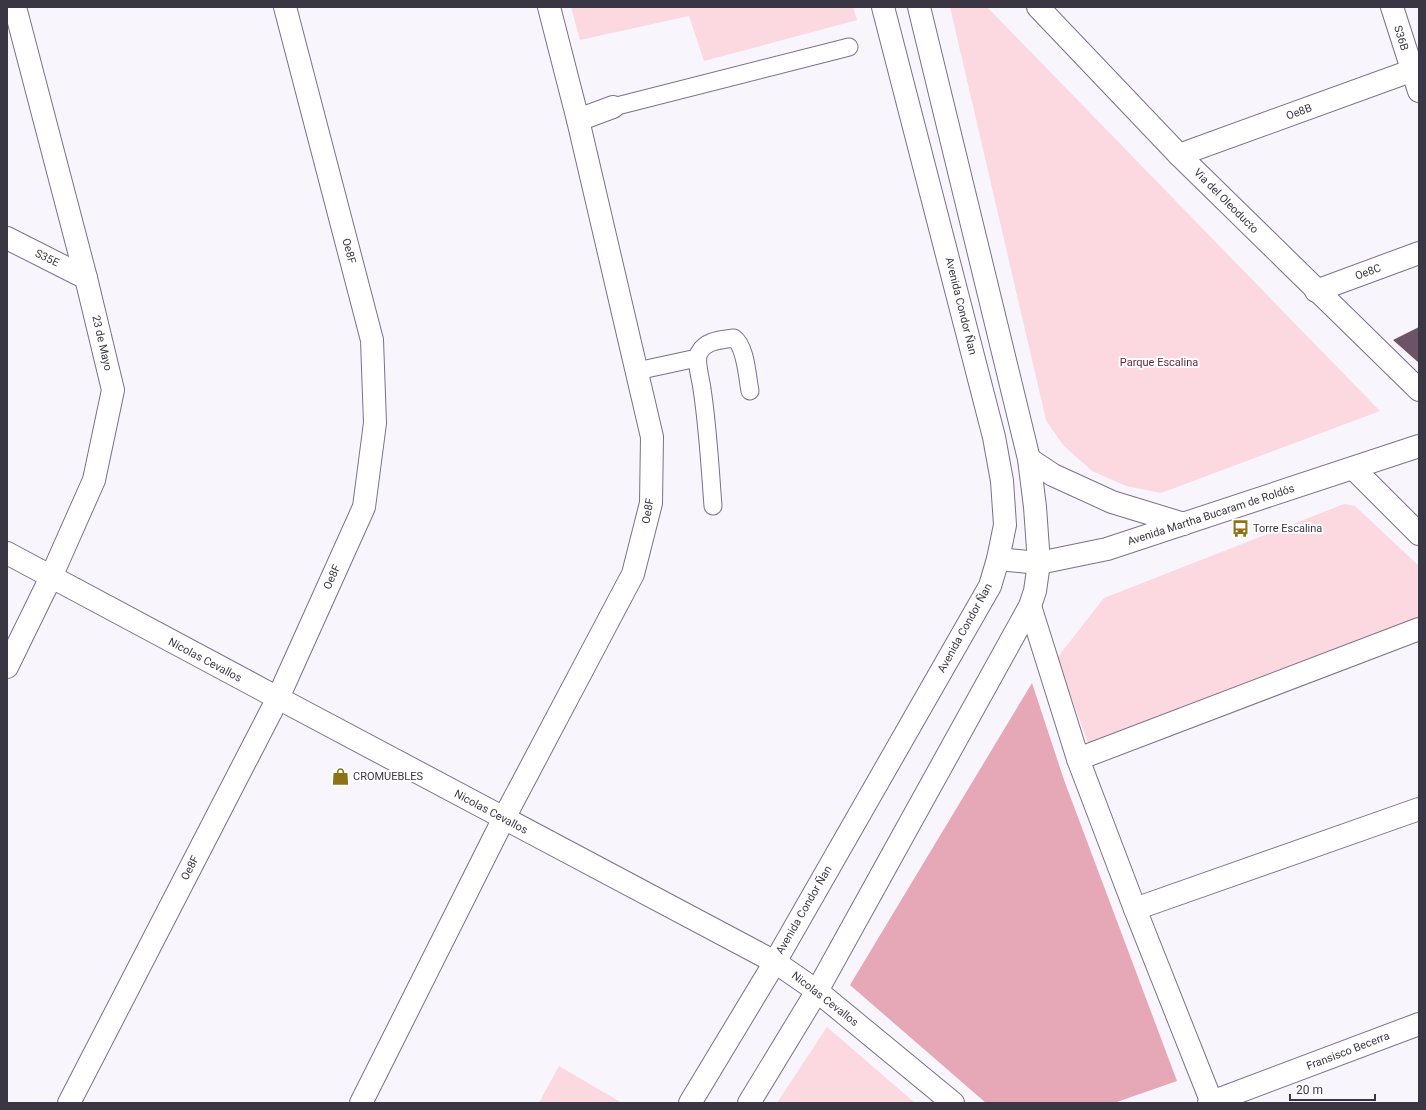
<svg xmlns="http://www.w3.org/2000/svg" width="1426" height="1110" font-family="Roboto,sans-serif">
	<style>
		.green { fill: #fcd8e0 }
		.forest { fill: #e6a7b7 }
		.building { fill: #6d5368 }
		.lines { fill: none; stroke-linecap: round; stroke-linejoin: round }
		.service-casing { stroke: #7c6f8d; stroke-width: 19 }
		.minor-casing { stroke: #7c6f8d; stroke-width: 24 }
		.tertiary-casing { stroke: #7c6f8d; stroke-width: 24 }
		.service { stroke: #fff; stroke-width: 17 }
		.minor { stroke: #fff; stroke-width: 22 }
		.tertiary { stroke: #fff; stroke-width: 22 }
		.labels { text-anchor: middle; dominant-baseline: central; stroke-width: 4; stroke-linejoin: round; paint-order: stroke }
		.street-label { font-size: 11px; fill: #3b3643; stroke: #fff }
		.park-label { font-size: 11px; fill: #671e38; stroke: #fff }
		.poi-label { font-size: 11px; fill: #3b3643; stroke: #fff; text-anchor: start }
	</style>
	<rect width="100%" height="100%" fill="#f8f5fc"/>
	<g class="green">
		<path d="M571 7H853L857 20 704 61 689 16 580 40Z"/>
		<path d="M950 7H987L1380 411 1161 493 1126 486 1092 471 1063 445 1046 420Z"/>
		<path d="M1344 504 1355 506 1419 566V617L1088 743 1057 658 1104 598Z"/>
		<path d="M827 1027 915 1103H777Z"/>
		<path d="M559 1066 622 1103H539Z"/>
	</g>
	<path class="forest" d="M1032 683 1064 780 1177 1081 1114 1103H986L850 985Z"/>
	<path class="building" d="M1419 327V363L1393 340Z"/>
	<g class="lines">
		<defs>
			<g id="service">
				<path d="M613 107 849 47"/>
				<path d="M637 371 697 358"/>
				<path d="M713 506C710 467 708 428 702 389 701 380 695 361 699 353 706 340 721 340 734 338 746 347 747 376 750 391"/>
			</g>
			<g id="minor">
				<path d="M1038 7 1179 155 1419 390"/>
				<path d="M1392 7 1419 91"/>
				<path d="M578 120 613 107"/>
				<path d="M1179 155 1419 68"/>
				<path d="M7 238 86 278"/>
				<path d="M1316 291 1419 253"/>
				<path d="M1030 606 1078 759 1135 909 1212 1103"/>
				<path d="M7 667 51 577 94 480 113 390 86 278 15 7"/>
				<path d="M1078 759 1419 629"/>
				<path d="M1135 909 1419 809"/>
				<path d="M69 1103 278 698 364 507 375 423 372 340 285 7"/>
				<path d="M361 1103 504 818 633 574 651 503 652 437 578 120 549 7"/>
				<path d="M690 1103 775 962"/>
				<path d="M749 1103 817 991 953 1103"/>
				<path d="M1209 1103 1419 1024"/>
			</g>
			<g id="tertiary">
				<path d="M1029 459 1053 475 1112 502 1184 524"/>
				<path d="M1353 468 1419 534"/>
				<path d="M7 553 278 698 775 962 817 991 1030 606 1035 591 1039 563 1035 507 1029 459 919 7"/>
				<path d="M998 559 1039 563 1107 549 1419 446"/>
				<path d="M775 962 990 586 998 559 1005 525 1002 481 994 437 883 7"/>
			</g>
		</defs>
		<use href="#service" class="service-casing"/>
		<use href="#minor" class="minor-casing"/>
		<use href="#tertiary" class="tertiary-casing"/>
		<use href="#service" class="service"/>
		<use href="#minor" class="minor"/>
		<use href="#tertiary" class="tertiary"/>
	</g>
	<defs>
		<symbol id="bus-bare" viewBox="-9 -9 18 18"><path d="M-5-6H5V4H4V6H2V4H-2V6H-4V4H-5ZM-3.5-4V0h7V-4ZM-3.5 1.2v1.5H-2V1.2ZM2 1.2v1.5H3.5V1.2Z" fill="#8f7116" stroke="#fff" stroke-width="2.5" paint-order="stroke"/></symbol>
		<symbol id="shop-bare" viewBox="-9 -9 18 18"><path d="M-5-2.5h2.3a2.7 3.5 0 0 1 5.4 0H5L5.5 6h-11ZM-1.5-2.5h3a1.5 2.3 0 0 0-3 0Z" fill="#8f7116" stroke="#fff" stroke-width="2.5" paint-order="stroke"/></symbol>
	</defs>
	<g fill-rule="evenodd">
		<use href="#bus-bare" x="1228" y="516" width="25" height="25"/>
		<use href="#shop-bare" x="328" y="764" width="25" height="25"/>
	</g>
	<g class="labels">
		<g class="street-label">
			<text transform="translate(1401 38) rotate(73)">S36B</text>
			<text transform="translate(1299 112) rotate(-20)">Oe8B</text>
			<text transform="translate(1226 201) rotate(45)">Via del Oleoducto</text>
			<text transform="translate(349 251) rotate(75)">Oe8F</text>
			<text transform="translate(47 258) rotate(26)">S35E</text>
			<text transform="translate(1368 272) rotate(-20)">Oe8C</text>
			<text transform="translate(961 306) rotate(76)">Avenida Condor Ñan</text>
			<text transform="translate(102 343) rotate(77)">23 de Mayo</text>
			<text transform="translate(648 511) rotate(-80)">Oe8F</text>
			<text transform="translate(1211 515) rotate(-18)">Avenida Martha Bucaram de Roldós</text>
			<text transform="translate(332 577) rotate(-66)">Oe8F</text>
			<text transform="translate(965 628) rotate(-61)">Avenida Condor Ñan</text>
			<text transform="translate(205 660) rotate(28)">Nicolas Cevallos</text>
			<text transform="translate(491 812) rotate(28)">Nicolas Cevallos</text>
			<text transform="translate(190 868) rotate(-63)">Oe8F</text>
			<text transform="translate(804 910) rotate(-60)">Avenida Condor Ñan</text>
			<text transform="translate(825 999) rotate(38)">Nicolas Cevallos</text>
			<text transform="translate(1348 1051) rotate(-21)">Fransisco Becerra</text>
		</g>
		<g class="park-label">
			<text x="1159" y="362">Parque Escalina</text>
		</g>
		<g class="poi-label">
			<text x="1253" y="528">Torre Escalina</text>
			<text x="353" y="776">CROMUEBLES</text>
		</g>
	</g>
	<rect width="1426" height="1110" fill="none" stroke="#3b3643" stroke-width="16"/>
	<path d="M1290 1094v6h85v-6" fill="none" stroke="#3b3643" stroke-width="2"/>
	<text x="1296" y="1094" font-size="12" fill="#3b3643" stroke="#ffffff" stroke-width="3" paint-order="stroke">20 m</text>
</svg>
